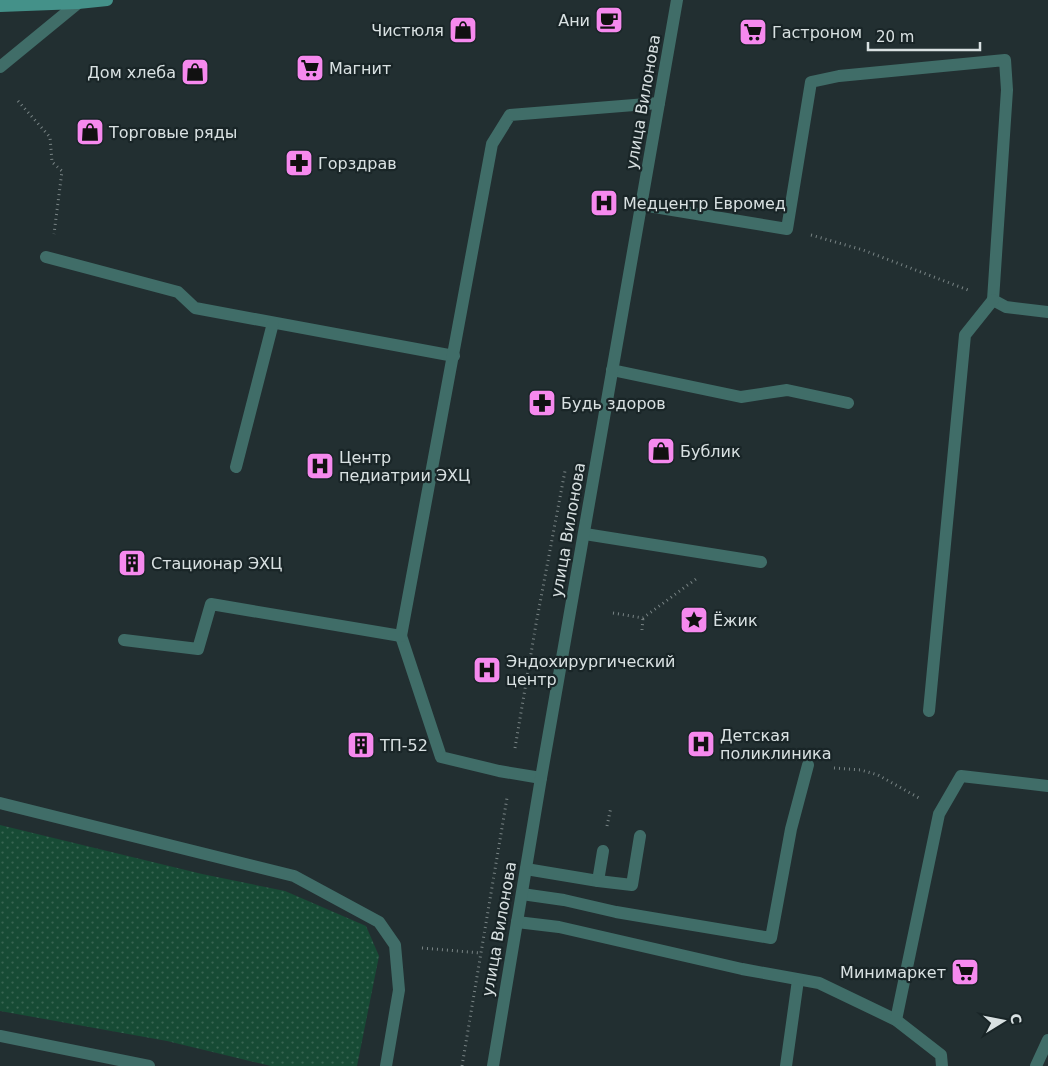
<svg xmlns="http://www.w3.org/2000/svg" width="1048" height="1066" font-family="'DejaVu Sans',sans-serif">
	<style>
		.grass { fill: url(#grass-dots) }
		.lines { fill: none; stroke-linecap: round; stroke-linejoin: round }
		.path { stroke: #798485; stroke-width: 3; stroke-dasharray: 1 4; stroke-linecap: butt }
		.service { stroke: #406d68; stroke-width: 12 }
		.minor { stroke: #406d68; stroke-width: 12 }
		.secondary { stroke: #449189; stroke-width: 12 }
		.labels { text-anchor: middle; dominant-baseline: central; stroke-width: 4.5; stroke-linejoin: round; paint-order: stroke }
		.poi-label { font-size: 16px; fill: #d9e1e2; stroke: #192527; text-anchor: start }
		.street-label { font-size: 16px; fill: #d9e1e2; stroke: #192527 }
	</style>
	<defs>
		<pattern id="grass-dots" width="8" height="8" patternUnits="userSpaceOnUse" patternTransform="scale(1.25)"><rect width="8" height="8" fill="#174b35"/><path d="M2 2h.1M6 6h.1" fill="none" stroke="#386552" stroke-width="1.8" stroke-linecap="round"/></pattern>
	</defs>
	<rect width="100%" height="100%" fill="#222f31"/>
	<path class="grass" d="M0 825 202 874 285 891 366 926 379 956 357 1066H271L167 1041 0 1011Z"/>
	<g class="lines">
		<g class="path">
			<path d="M18 101 50 137 52 162 62 171 54 234"/>
			<path d="M811 235 863 250 968 290"/>
			<path d="M613 613 643 618 696 579"/>
			<path d="M642 630 643 618"/>
			<path d="M515 748 536 624 565 471"/>
			<path d="M834 768 861 770 878 775 919 798"/>
			<path d="M607 826 611 807"/>
			<path d="M422 948 481 953"/>
			<path d="M462 1066 507 798"/>
		</g>
		<g class="service">
			<path d="M0 67 78 3"/>
			<path d="M642 205 787 229 811 82 839 76 1005 60 1007 90 993 300 1006 307 1048 312"/>
			<path d="M46 257 178 292 195 308 454 356"/>
			<path d="M612 370 741 397 787 390 848 403"/>
			<path d="M236 467 273 323"/>
			<path d="M585 534 761 562"/>
			<path d="M401 636 441 757 499 771 541 778"/>
			<path d="M124 640 198 649 211 604 401 636 492 144 510 115 659 103"/>
			<path d="M929 711 965 335 993 300"/>
			<path d="M0 803 294 876 379 922 395 945 399 990 386 1066"/>
			<path d="M526 869 598 881 603 851"/>
			<path d="M598 881 632 885 640 836"/>
			<path d="M522 894 564 900 616 912 771 938 791 829 808 765"/>
			<path d="M517 922 559 927 742 969 819 983 896 1020 941 1055 942 1066"/>
			<path d="M896 1020 939 814 961 776 1048 786"/>
			<path d="M0 1036 149 1066"/>
			<path d="M786 1066 798 980"/>
		</g>
		<g class="minor">
			<path d="M493 1066 541 778 677 0"/>
			<path d="M1036 1066 1048 1040"/>
		</g>
		<path class="secondary" d="M0 6 78 3 107 0"/>
	</g>
	<defs>
		<symbol id="cafe-square" viewBox="-11 -11 22 22"><rect x="-9" y="-9" width="18" height="18" rx="4" fill="#f689ee" stroke="#192527"/><path d="M-5.5-4.5H6V0H3Q3 3.5 0 3.5H-2.5Q-5.5 3.5-5.5 0ZM3-3.2v2h1.7v-2ZM-6 4.5H4V6H-6Z" fill="#111"/></symbol>
		<symbol id="shop-square" viewBox="-11 -11 22 22"><rect x="-9" y="-9" width="18" height="18" rx="4" fill="#f689ee" stroke="#192527"/><path d="M-5-2.5h2.3a2.7 3.5 0 0 1 5.4 0H5L5.5 6h-11ZM-1.5-2.5h3a1.5 2.3 0 0 0-3 0Z" fill="#111"/></symbol>
		<symbol id="supermarket-square" viewBox="-11 -11 22 22"><rect x="-9" y="-9" width="18" height="18" rx="4" fill="#f689ee" stroke="#192527"/><path d="M-6-5.5h2.5l.6 2H6L4.5 2H-2.5L-4.4-4H-6ZM-1.5 3.2a1.3 1.3 0 1 0 .1 0ZM3 3.2a1.3 1.3 0 1 0 .1 0Z" fill="#111"/></symbol>
		<symbol id="pharmacy-square" viewBox="-11 -11 22 22"><rect x="-9" y="-9" width="18" height="18" rx="4" fill="#f689ee" stroke="#192527"/><path d="M-2-6h4v4h4v4h-4v4h-4v-4h-4v-4h4Z" fill="#111"/></symbol>
		<symbol id="hospital-square" viewBox="-11 -11 22 22"><rect x="-9" y="-9" width="18" height="18" rx="4" fill="#f689ee" stroke="#192527"/><path d="M-5-5h3v3.5h4V-5h3V5h-3V1.5h-4V5h-3Z" fill="#111"/></symbol>
		<symbol id="building-square" viewBox="-11 -11 22 22"><rect x="-9" y="-9" width="18" height="18" rx="4" fill="#f689ee" stroke="#192527"/><path d="M-4-6H4V6H1V3H-1V6H-4ZM-2.5-4.3h1.7v1.8h-1.7ZM.8-4.3h1.7v1.8H.8ZM-2.5-1h1.7V.8h-1.7ZM.8-1h1.7V.8H.8Z" fill="#111"/></symbol>
		<symbol id="sight-square" viewBox="-11 -11 22 22"><rect x="-9" y="-9" width="18" height="18" rx="4" fill="#f689ee" stroke="#192527"/><path d="M0-6L1.8-2.2L6-1.7L2.9 1.2L3.7 5.4L0 3.3L-3.7 5.4L-2.9 1.2L-6-1.7L-1.8-2.2Z" fill="#111"/></symbol>
	</defs>
	<g fill-rule="evenodd">
		<use href="#cafe-square" x="593" y="4" width="32" height="32"/>
		<use href="#shop-square" x="447" y="14" width="32" height="32"/>
		<use href="#supermarket-square" x="737" y="16" width="32" height="32"/>
		<use href="#supermarket-square" x="294" y="52" width="32" height="32"/>
		<use href="#shop-square" x="179" y="56" width="32" height="32"/>
		<use href="#shop-square" x="74" y="116" width="32" height="32"/>
		<use href="#pharmacy-square" x="283" y="147" width="32" height="32"/>
		<use href="#hospital-square" x="588" y="187" width="32" height="32"/>
		<use href="#pharmacy-square" x="526" y="387" width="32" height="32"/>
		<use href="#shop-square" x="645" y="435" width="32" height="32"/>
		<use href="#hospital-square" x="304" y="450" width="32" height="32"/>
		<use href="#building-square" x="116" y="547" width="32" height="32"/>
		<use href="#sight-square" x="678" y="604" width="32" height="32"/>
		<use href="#hospital-square" x="471" y="654" width="32" height="32"/>
		<use href="#hospital-square" x="685" y="728" width="32" height="32"/>
		<use href="#building-square" x="345" y="729" width="32" height="32"/>
		<use href="#supermarket-square" x="949" y="956" width="32" height="32"/>
	</g>
	<g class="labels">
		<g class="poi-label">
			<text x="590" y="20" text-anchor="end">Ани</text>
			<text x="444" y="30" text-anchor="end">Чистюля</text>
			<text x="772" y="32">Гастроном</text>
			<text x="329" y="68">Магнит</text>
			<text x="176" y="72" text-anchor="end">Дом хлеба</text>
			<text x="109" y="132">Торговые ряды</text>
			<text x="318" y="163">Горздрав</text>
			<text x="623" y="203">Медцентр Евромед</text>
			<text x="561" y="403">Будь здоров</text>
			<text x="680" y="451">Бублик</text>
			<text x="339" y="457">Центр<tspan x="339" dy="18">педиатрии ЭХЦ</tspan></text>
			<text x="151" y="563">Стационар ЭХЦ</text>
			<text x="713" y="620">Ёжик</text>
			<text x="506" y="661">Эндохирургический<tspan x="506" dy="18">центр</tspan></text>
			<text x="720" y="735">Детская<tspan x="720" dy="18">поликлиника</tspan></text>
			<text x="380" y="745">ТП-52</text>
			<text x="946" y="972" text-anchor="end">Минимаркет</text>
		</g>
		<g class="street-label">
			<text transform="translate(643 102) rotate(-80)">улица Вилонова</text>
			<text transform="translate(568 530) rotate(-80)">улица Вилонова</text>
			<text transform="translate(499 929) rotate(-80)">улица Вилонова</text>
		</g>
	</g>
	<g transform="translate(1003 1021) rotate(80)" stroke="#192527" stroke-width="4" paint-order="stroke">
	<path d="M0-4L9 19L0 12L-9 19Z" fill="#d9e1e2"/>
	<text y="-8" font-size="14" font-weight="bold" text-anchor="middle" fill="#d9e1e2">С</text>
	</g>
	<path d="M868 42v8h112v-8" fill="none" stroke="#d9e1e2" stroke-width="2.5"/>
	<text x="876" y="42" font-size="15" fill="#d9e1e2" stroke="#192527" stroke-width="4" paint-order="stroke">20 m</text>
</svg>
